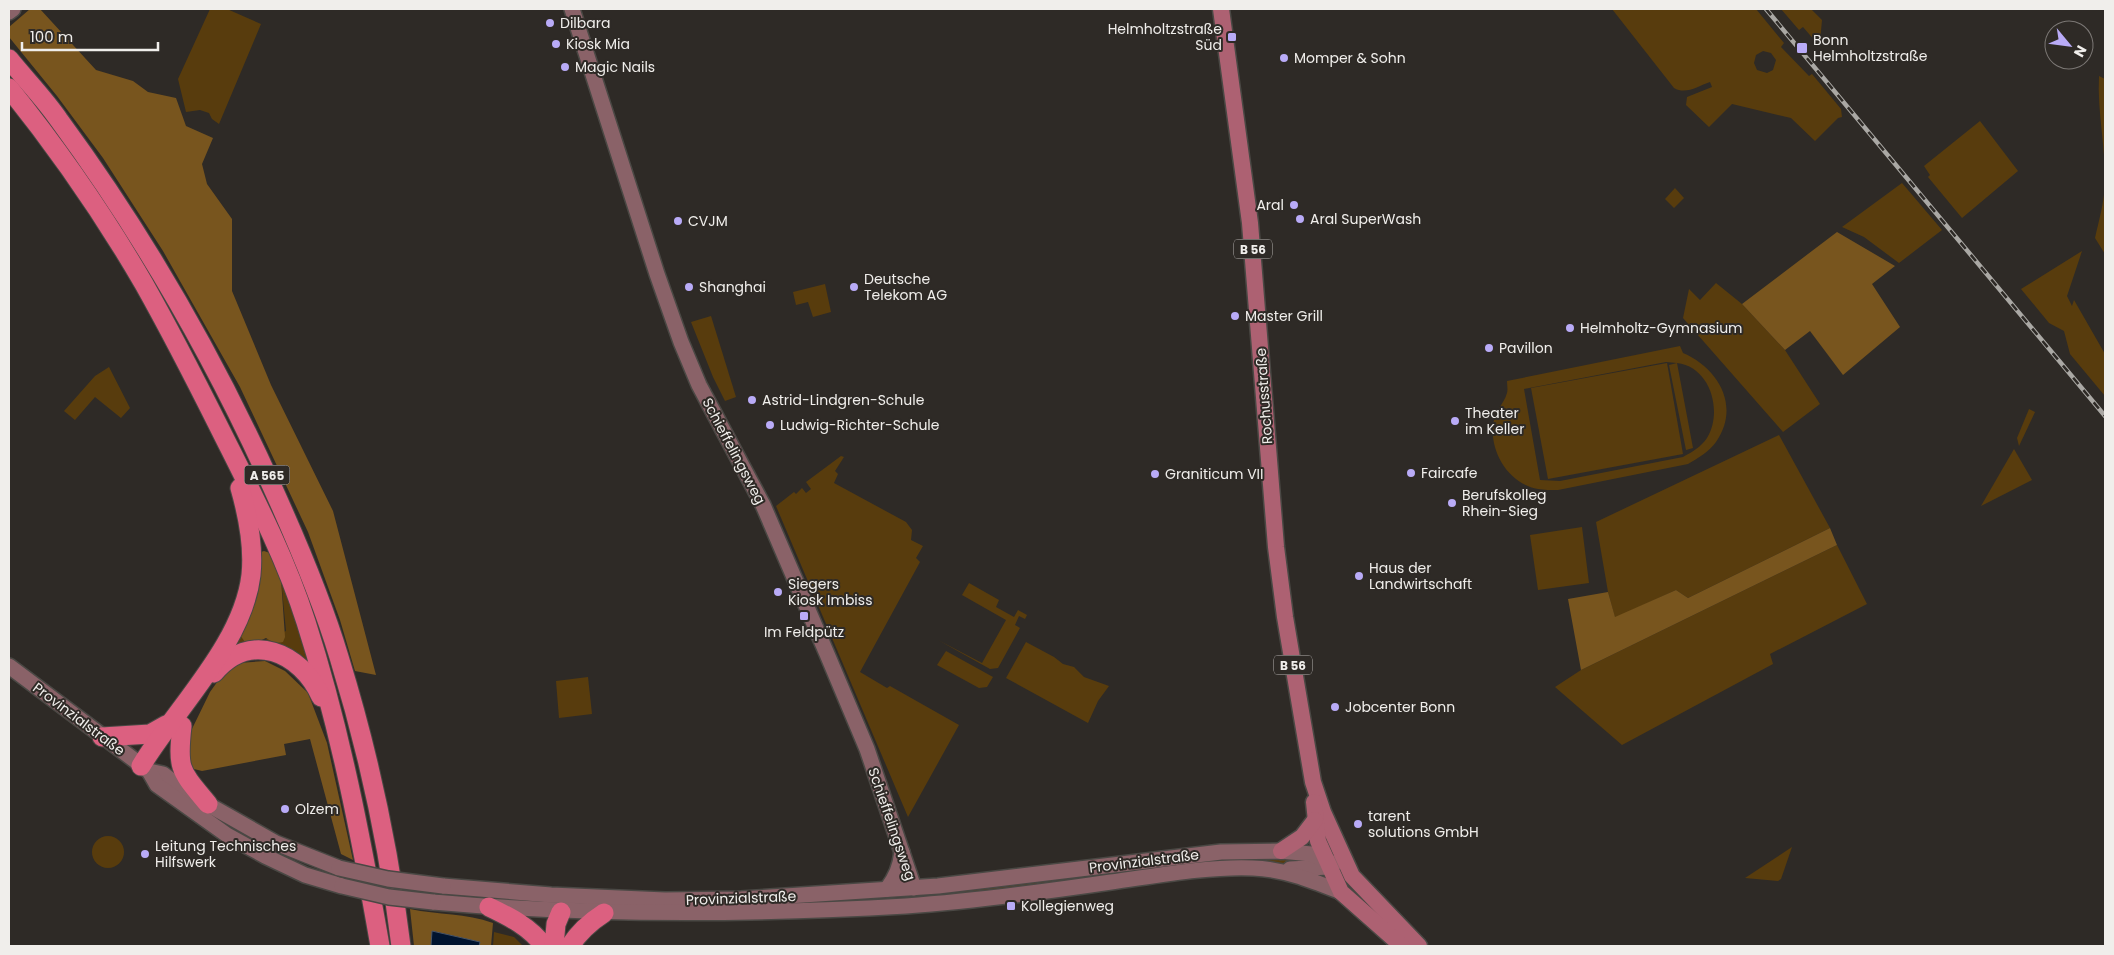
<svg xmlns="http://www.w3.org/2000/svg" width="2114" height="955" font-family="Poppins,sans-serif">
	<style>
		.green { fill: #583c0d; fill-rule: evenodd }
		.forest { fill: #78551e }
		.water { fill: #00142f; stroke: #485567 }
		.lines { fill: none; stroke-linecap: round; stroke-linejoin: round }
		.secondary-casing { stroke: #4a4844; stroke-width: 18 }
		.primary-casing { stroke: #4a4844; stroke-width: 19 }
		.highway-casing { stroke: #4a4844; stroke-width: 21 }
		.secondary { stroke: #8a6268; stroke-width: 15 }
		.primary { stroke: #ad6172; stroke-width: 16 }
		.highway { stroke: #dc6080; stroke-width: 19 }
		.rail-casing { stroke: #aaa8a4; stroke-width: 4.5 }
		.rail { stroke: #2e2a26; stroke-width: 2.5; stroke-dasharray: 8; stroke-linecap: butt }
		.secondary-bridge-casing { stroke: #4a4844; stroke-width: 18; stroke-linecap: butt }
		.secondary-bridge { stroke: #8a6268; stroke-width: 15 }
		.poi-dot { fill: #b9abf7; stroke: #2e2a26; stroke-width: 2 }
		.labels { text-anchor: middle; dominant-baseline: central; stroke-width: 4; stroke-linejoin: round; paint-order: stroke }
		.shield { fill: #2e2a26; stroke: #b6b3b0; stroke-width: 1 }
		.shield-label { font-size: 12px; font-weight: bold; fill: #f0eeeb }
		.poi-label { font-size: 14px; fill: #f0eeeb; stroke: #2e2a26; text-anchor: start }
		.street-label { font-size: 14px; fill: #f0eeeb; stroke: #2e2a26 }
	</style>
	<rect width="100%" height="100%" fill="#2e2a26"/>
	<g class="green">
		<path d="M210 9H227L261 24 219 124 212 119 209 113 200 110 186 112 178 79Z"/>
		<path d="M1612 9H1756L1784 43 1781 47 1809 76 1812 74 1841 109 1842 117 1838 118 1815 141 1791 118 1732 104 1709 127 1686 105 1687 97 1712 87 1710 82C1698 86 1686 95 1674 88ZM1763 51 1771 53 1776 60 1773 70 1767 73 1757 70 1754 63 1756 55Z"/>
		<path d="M1781 9H1811L1822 20 1820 42H1816L1803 27 1799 30Z"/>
		<path d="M2099 76 2105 79V254L2095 238C2099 220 2104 203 2105 184 2106 148 2097 112 2099 76Z"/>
		<path d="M1980 121 2018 171 1962 218 1928 177 1930 175 1924 166Z"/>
		<path d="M1902 183 1942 230 1899 263 1864 237 1842 227Z"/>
		<path d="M1675 188 1684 198 1674 208 1665 199Z"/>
		<path d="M2082 251 2067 296 2072 306 2074 300 2105 354V396L2070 354 2064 331 2049 323 2021 289Z"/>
		<path d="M1716 283 1742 304 1785 350 1820 404 1783 432 1683 318 1689 289 1700 300Z"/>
		<path d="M825 284 831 312 813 317 808 302 796 305 793 292Z"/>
		<path d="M711 316 736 397 725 401 713 377 691 322Z"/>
		<path d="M1680 346 1683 353C1718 368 1741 406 1716 442 1709 452 1698 458 1688 464L1558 490C1551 490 1544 490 1538 489 1509 484 1490 453 1493 425 1495 410 1504 404 1507 393 1508 390 1507 384 1507 381ZM1666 362 1677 363 1669 365 1686 450 1693 448 1677 363C1711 367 1723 412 1707 438 1701 447 1692 452 1683 457L1560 481 1540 480 1524 389Z"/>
		<path d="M1667 363 1683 454 1548 479 1531 388Z"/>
		<path d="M109 367 130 408 121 418 95 397 75 420 64 411 95 376Z"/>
		<path d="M2029 409 2035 412 2019 446 2017 438Z"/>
		<path d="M1779 435 1830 528 1688 598 1676 590 1615 618 1608 592 1596 522Z"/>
		<path d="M2014 449 2032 480 1981 506Z"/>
		<path d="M841 456 844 457 835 471 838 474 834 483 906 522 912 530 911 540 923 546 916 558 920 562 860 672 887 688 890 686 959 725 908 817 776 506 794 492 796 494 802 488 806 493 811 489 806 482Z"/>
		<path d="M1582 527 1589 583 1538 590 1530 535Z"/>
		<path d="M1837 545 1867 604 1770 654 1773 664 1622 745 1555 687 1581 670Z"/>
		<path d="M281 579 316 676 302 663 234 653 230 643 241 621 258 643 286 631Z"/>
		<path d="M969 583 999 600 996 607 1014 617 1018 610 1027 615 1025 619 1019 616 1015 625 1020 628 998 668 990 669 938 640 982 663 1006 620 962 595Z"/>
		<path d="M1026 642 1054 657 1063 664 1074 667 1084 677 1109 686 1098 701 1088 723 1006 678Z"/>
		<path d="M946 651 993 677 987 687 979 688 937 665Z"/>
		<path d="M588 677 592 714 559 718 556 681Z"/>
		<circle cx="108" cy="852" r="16"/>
		<path d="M1792 847 1781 879 1778 881 1745 878Z"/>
		<path d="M1223 858 1306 859 1297 865C1241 856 1183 866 1127 873 1065 881 1004 889 942 897V891Z"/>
		<path d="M494 932 514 937 523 946H493Z"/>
	</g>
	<g class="forest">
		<path d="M30 9H40L96 70 133 81 148 92 176 98 186 126 213 138 202 164 207 184 232 219V291L271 385 333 511 376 675 355 671 340 620 308 532 240 387 163 251 103 158 57 96 9 37V27Z"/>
		<path d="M1837 232 1895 266 1872 284 1900 327 1843 375 1810 331 1785 350 1742 304Z"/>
		<path d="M1830 528 1837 545 1581 670 1568 599 1608 592 1615 617 1676 590 1688 598Z"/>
		<path d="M264 551 270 553 281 579 285 637 283 642C276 644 272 642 266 638L253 644 245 642 240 635 258 553Z"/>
		<path d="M265 661 285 671 308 693 327 743 353 860 341 854 310 739 284 744 286 755 202 771 190 768V733L210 692 220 678 238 663Z"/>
		<path d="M410 909C438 915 466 913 493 923L491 946H479L480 942 433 931 431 946H414Z"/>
	</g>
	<path class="water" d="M432 931 480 942 479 946H431Z"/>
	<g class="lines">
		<defs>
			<g id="secondary">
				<path d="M572 9 657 274 681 342 699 385 763 505 827 654 867 749 914 888"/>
				<path d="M9 12 13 9"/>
				<path d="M9 666 149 771 163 774 186 792 276 843 339 868"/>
				<path d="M149 771 157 785 227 835 265 856 305 875 342 886"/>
				<path d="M1290 869 1328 867"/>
				<path d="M443 886 551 895 665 900 741 899 938 886 1221 852 1281 851 1311 854 1334 864"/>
				<path d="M887 889C896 877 900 867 902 852"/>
				<path d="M433 902C591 916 748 915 906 906 975 901 1043 892 1111 882 1155 876 1209 866 1253 868 1284 869 1313 881 1341 892"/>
			</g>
			<g id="primary">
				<path d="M1221 9 1250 223 1276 547 1285 617 1313 782 1323 812 1352 876 1419 946"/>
				<path d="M1314 802 1318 841 1341 892 1402 946"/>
				<path d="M1281 851 1302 837 1315 820"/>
			</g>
			<g id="highway">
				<path d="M9 59C25 79 44 98 59 120 142 233 212 354 270 482 296 539 321 597 339 657 368 751 389 848 401 946"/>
				<path d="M9 88C58 149 104 215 144 284 171 332 196 381 221 431 252 493 285 556 306 622 340 728 361 837 380 946"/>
				<path d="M214 673C250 630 301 652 321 697"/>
				<path d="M182 726C177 770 180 770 208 804"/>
				<path d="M102 737 150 734 166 725"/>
				<path d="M141 766C176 708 243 644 251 575 254 546 248 516 240 488"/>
				<path d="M489 907C510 917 530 927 544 946"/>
				<path d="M554 946 556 924 561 912"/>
				<path d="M570 946C579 932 590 922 604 913"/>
			</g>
		</defs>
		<use href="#secondary" class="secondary-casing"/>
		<use href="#primary" class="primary-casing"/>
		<use href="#highway" class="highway-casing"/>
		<use href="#secondary" class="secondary"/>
		<use href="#primary" class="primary"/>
		<use href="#highway" class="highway"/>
		<defs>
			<path id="rail" d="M1766 9 2105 416"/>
		</defs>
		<use href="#rail" class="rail-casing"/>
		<use href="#rail" class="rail"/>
		<defs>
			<g id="secondary-bridge">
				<path d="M339 868 388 879 443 886"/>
				<path d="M342 886 389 897 433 902"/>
			</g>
		</defs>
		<use href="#secondary-bridge" class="secondary-bridge-casing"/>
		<use href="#secondary-bridge" class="secondary-bridge"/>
	</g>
	<g class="poi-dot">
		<circle cx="550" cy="23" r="5"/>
		<rect x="1227" y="32" width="10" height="10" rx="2.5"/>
		<circle cx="556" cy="44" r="5"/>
		<rect x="1796" y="42" width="12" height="12" rx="2.5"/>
		<circle cx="1284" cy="58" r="5"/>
		<circle cx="565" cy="67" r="5"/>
		<circle cx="1294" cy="205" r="5"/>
		<circle cx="1300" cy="219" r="5"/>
		<circle cx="678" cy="221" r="5"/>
		<circle cx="689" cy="287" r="5"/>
		<circle cx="854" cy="287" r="5"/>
		<circle cx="1235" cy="316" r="5"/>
		<circle cx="1570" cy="328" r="5"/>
		<circle cx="1489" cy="348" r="5"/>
		<circle cx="752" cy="400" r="5"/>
		<circle cx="1455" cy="421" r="5"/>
		<circle cx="770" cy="425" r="5"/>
		<circle cx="1411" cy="473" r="5"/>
		<circle cx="1155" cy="474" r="5"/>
		<circle cx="1452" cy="503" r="5"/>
		<circle cx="1359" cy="576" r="5"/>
		<circle cx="778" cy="592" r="5"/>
		<rect x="799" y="611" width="10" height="10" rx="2.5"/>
		<circle cx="1335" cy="707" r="5"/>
		<circle cx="285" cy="809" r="5"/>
		<circle cx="1358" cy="824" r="5"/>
		<circle cx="145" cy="854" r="5"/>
		<rect x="1006" y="901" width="10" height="10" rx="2.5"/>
	</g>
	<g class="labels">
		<g class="shield">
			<rect x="1234" y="239.5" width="38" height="19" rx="4"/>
			<rect x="244.5" y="465.5" width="45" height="19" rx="4"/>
			<rect x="1274" y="655.5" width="38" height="19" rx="4"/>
		</g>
		<g class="shield-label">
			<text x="1253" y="249">B 56</text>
			<text x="267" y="475">A 565</text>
			<text x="1293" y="665">B 56</text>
		</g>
		<g class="poi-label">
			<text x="560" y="23">Dilbara</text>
			<text x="1222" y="29" text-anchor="end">Helmholtzstraße<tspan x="1222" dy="16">Süd</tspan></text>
			<text x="1813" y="40">Bonn<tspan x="1813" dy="16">Helmholtzstraße</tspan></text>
			<text x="566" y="44">Kiosk Mia</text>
			<text x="1294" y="58">Momper &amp; Sohn</text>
			<text x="575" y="67">Magic Nails</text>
			<text x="1284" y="205" text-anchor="end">Aral</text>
			<text x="1310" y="219">Aral SuperWash</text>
			<text x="688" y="221">CVJM</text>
			<text x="864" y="279">Deutsche<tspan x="864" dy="16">Telekom AG</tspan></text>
			<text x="699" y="287">Shanghai</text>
			<text x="1245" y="316">Master Grill</text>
			<text x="1580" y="328">Helmholtz-Gymnasium</text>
			<text x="1499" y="348">Pavillon</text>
			<text x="762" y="400">Astrid-Lindgren-Schule</text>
			<text x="1465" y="413">Theater<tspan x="1465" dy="16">im Keller</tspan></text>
			<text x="780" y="425">Ludwig-Richter-Schule</text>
			<text x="1421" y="473">Faircafe</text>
			<text x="1165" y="474">Graniticum VII</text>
			<text x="1462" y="495">Berufskolleg<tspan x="1462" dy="16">Rhein-Sieg</tspan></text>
			<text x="1369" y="568">Haus der<tspan x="1369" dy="16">Landwirtschaft</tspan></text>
			<text x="788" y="584">Siegers<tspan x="788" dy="16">Kiosk Imbiss</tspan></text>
			<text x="804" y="632" text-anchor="middle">Im Feldpütz</text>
			<text x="1345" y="707">Jobcenter Bonn</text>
			<text x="295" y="809">Olzem</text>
			<text x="1368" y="816">tarent<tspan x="1368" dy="16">solutions GmbH</tspan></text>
			<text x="155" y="846">Leitung Technisches<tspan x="155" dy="16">Hilfswerk</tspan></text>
			<text x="1021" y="906">Kollegienweg</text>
		</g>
		<g class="street-label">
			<text transform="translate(1264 396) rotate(-94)">Rochusstraße</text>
			<text transform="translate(734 451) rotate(62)">Schieffelingsweg</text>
			<text transform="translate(79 719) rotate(37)">Provinzialstraße</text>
			<text transform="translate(892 824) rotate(71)">Schieffelingsweg</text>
			<text transform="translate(1144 861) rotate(-7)">Provinzialstraße</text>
			<text transform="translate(741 898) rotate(-2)">Provinzialstraße</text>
		</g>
	</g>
	<rect width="2114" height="955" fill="none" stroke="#f0eeeb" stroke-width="20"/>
	<g transform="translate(2069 45) rotate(119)"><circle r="24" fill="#2e2a26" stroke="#7c7875"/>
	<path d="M0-4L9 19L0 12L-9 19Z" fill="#b9abf7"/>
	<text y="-8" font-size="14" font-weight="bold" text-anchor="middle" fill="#f0eeeb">N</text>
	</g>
	<path d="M22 42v8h136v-8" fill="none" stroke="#f0eeeb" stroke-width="2.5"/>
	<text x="30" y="42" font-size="15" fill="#f0eeeb" stroke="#2e2a26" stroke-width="4" paint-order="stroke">100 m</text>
</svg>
